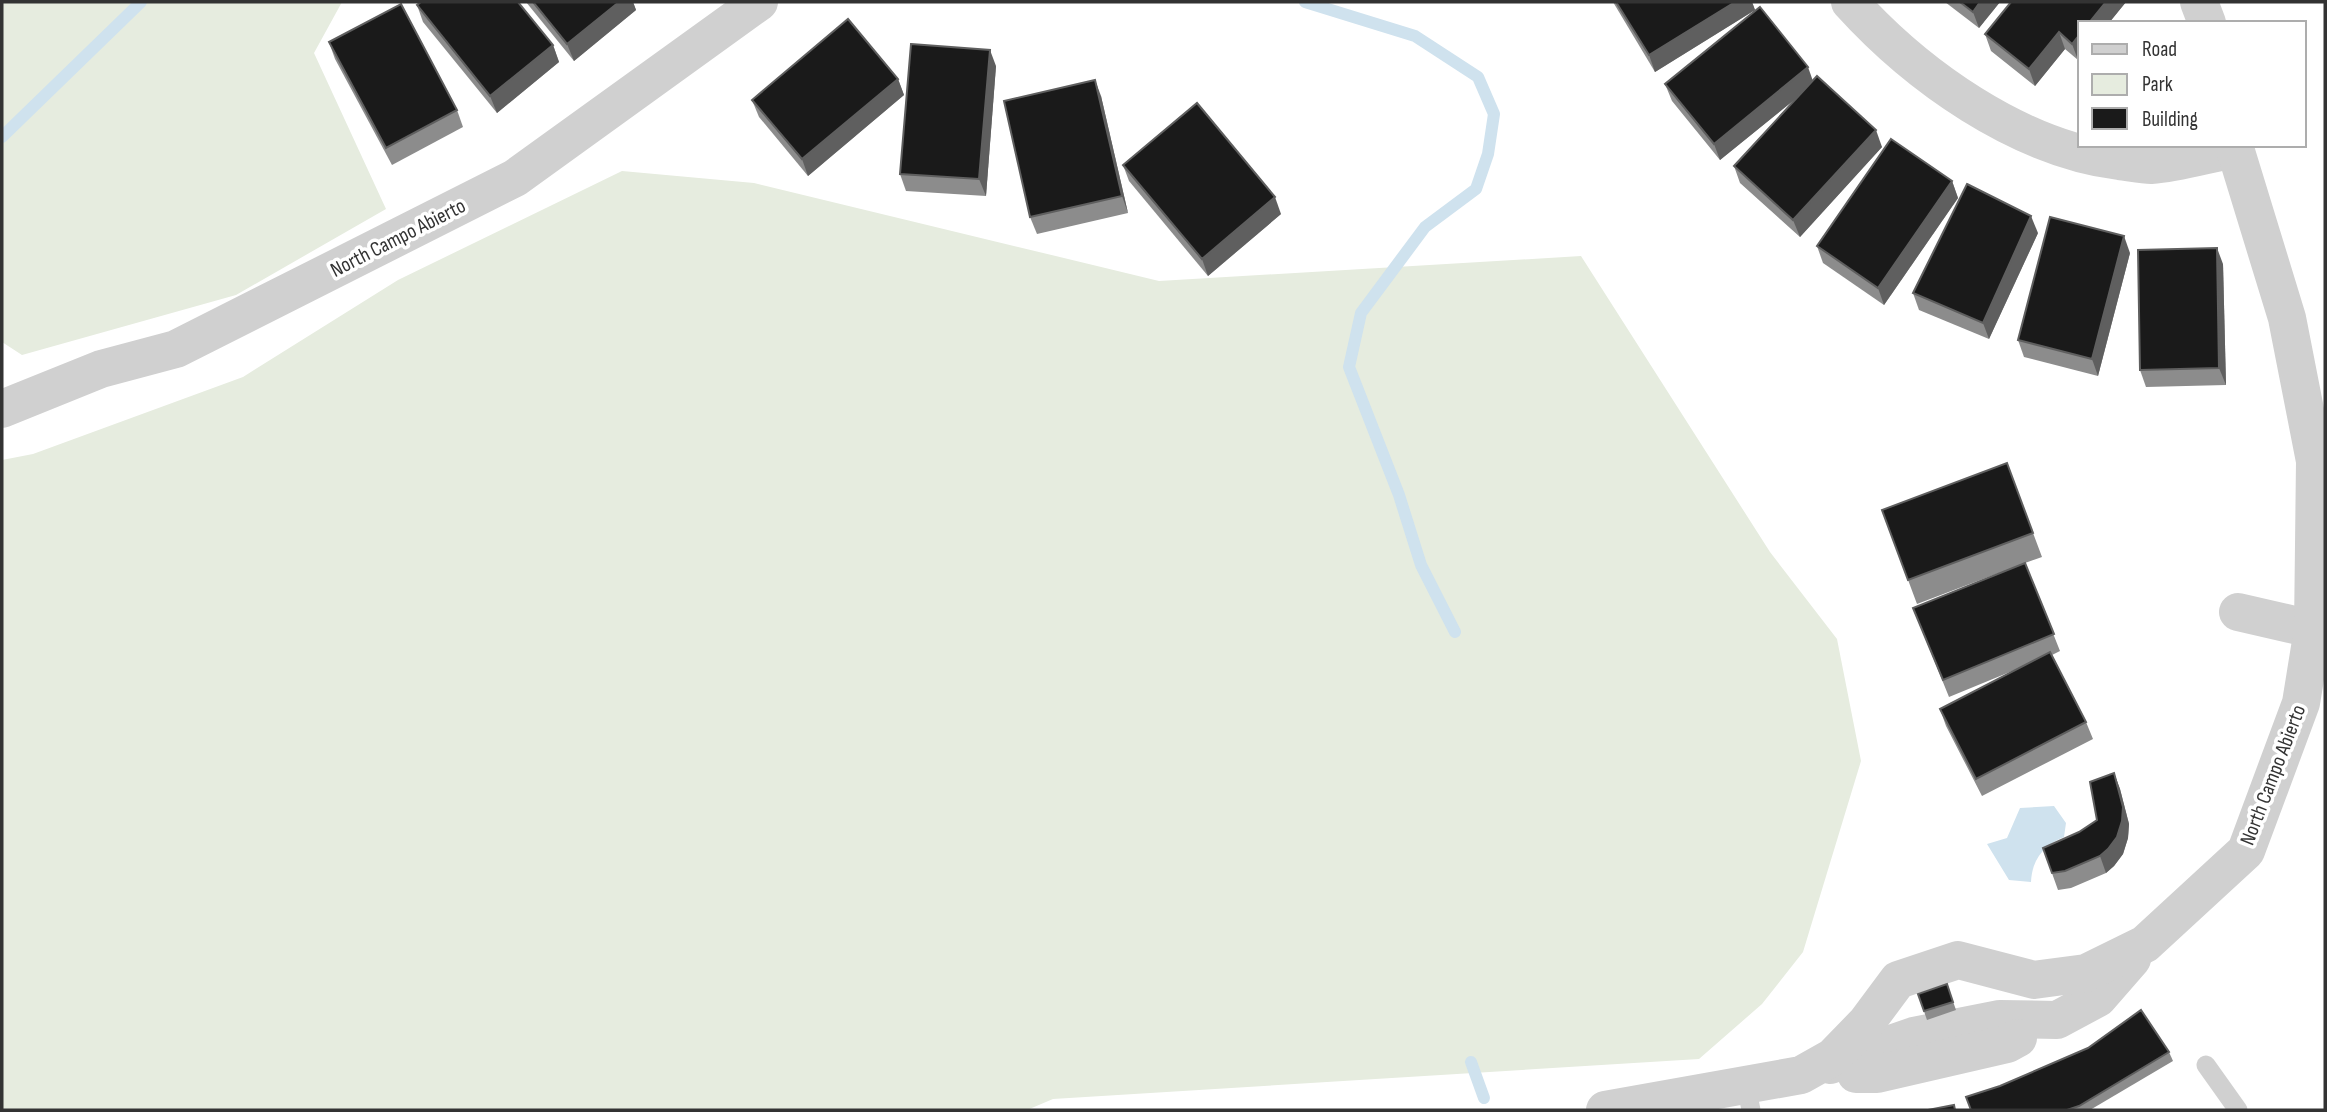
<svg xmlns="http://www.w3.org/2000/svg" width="2327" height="1112" font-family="'Sofia Sans Condensed',sans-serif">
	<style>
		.green { fill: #e6ecdf }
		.water { fill: #cfe2ee }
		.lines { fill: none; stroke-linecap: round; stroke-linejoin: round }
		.stream { stroke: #cfe2ee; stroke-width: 12 }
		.service { stroke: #d0d0d0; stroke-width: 19 }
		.minor { stroke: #d0d0d0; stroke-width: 38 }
		.wall { fill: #8c8c8c }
		.shaded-wall { fill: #5f5f5f }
		.building { fill: #1a1a1a; stroke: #5f5f5f; stroke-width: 2 }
		.labels { text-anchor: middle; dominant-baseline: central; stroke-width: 7; stroke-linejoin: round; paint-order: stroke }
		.street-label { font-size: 21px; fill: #333; stroke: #fff }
	</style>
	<rect width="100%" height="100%" fill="#fff"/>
	<g class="green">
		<path d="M2 2H342L314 53 386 209 236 295 22 355 2 342Z"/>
		<path d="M622 171 754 183 1159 281 1581 256 1770 552 1837 639 1861 761 1803 952 1762 1004 1699 1059 1053 1099 1027 1110H2V460L33 454 243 377 398 280Z"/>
	</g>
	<path class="water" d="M2054 806 2066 823 2064 837C2044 845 2032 859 2031 882L2009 880 1987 844 2007 838 2020 808Z"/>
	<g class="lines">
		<g class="stream">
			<path d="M1305 2 1415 36 1478 77 1494 114 1488 154 1476 189 1425 227 1361 313 1349 367 1399 495 1421 565 1455 632"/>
			<path d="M2 137 141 2"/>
			<path d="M1471 1062 1484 1098"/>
		</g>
		<g class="service">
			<path d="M2206 1065 2238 1110"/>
			<path d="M1746 1085 1751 1110"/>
		</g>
		<g class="minor">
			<path d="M1850 2C1917 76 2018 148 2119 161 2129 162 2141 165 2151 165 2179 163 2207 154 2235 149"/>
			<path d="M2199 2 2207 23"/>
			<path d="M2 409 101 369 176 349 515 178 759 2"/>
			<path d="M2238 612 2325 632"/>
			<path d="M1830 1065 1914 1036 2000 1019 2057 1020 2098 998 2132 959"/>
			<path d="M1856 1074H1877L2007 1044 2018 1038"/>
			<path d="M1605 1110 1801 1075 1833 1057 1866 1023 1898 980 1958 960 2034 980 2086 973 2145 944 2246 851 2301 703 2313 629 2315 461 2287 318 2234 145"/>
		</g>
	</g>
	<g class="wall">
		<path d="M526 2H633L636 10 574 61Z"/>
		<path d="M1613 2H1752L1755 10 1655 72Z"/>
		<path d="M1945 2H2000L1979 28Z"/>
		<path d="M2126 2 2078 60 2065 49 2035 86 1991 51 1985 34Z"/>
		<path d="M417 5 553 45 559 62 497 113 423 22Z"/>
		<path d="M329 42 457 110 463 127 392 165 335 59Z"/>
		<path d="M996 66 986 196 906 191 900 174Z"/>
		<path d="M898 79 904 95 808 176 759 117 752 100Z"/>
		<path d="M1813 80 1882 147 1800 237 1740 183 1734 166 1794 100 1720 160 1672 101 1665 84Z"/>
		<path d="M1101 96 1128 213 1037 234 1030 217Z"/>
		<path d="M1123 165 1281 214 1208 276 1129 181Z"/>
		<path d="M1952 181 1958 198 1884 305 1823 263 1817 246Z"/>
		<path d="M2038 233 1989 339 1919 310 1913 293Z"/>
		<path d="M2130 253 2098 376 2024 357 2018 340Z"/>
		<path d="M2223 264 2226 385 2146 387 2140 370Z"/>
		<path d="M2007 463 2042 557 2025 563 2060 651 2052 655 2086 722 2093 739 1982 796 1946 726 1940 709 2022 667 1949 697 1913 608 2004 571 1917 604 1882 510Z"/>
		<path d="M2114 773 2120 789 2129 824 2128 838 2123 854 2114 866 2106 873 2071 888 2058 890 2043 848 2079 832 2097 820Z"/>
		<path d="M1947 984 1956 1010 1927 1020 1918 994Z"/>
		<path d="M2169 1052 2173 1061 2090 1110H1971Z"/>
	</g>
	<g class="shaded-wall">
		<path d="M619 2H633L636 10 574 61 567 44Z"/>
		<path d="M1735 2H1752L1755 10 1655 72 1649 55Z"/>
		<path d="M1980 2H2000L1979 28 1973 12Z"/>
		<path d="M2106 2H2126L2109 23H2089Z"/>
		<path d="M2059 32 2065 49 2035 86 2029 69Z"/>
		<path d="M2080 34V58L2078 60 2072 44Z"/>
		<path d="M553 45 559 62 497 113 490 96Z"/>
		<path d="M990 50 996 66 986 196 979 179Z"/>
		<path d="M1808 67 1814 84 1720 160 1714 144Z"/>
		<path d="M898 79 904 95 808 176 802 159Z"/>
		<path d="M1095 80 1101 96 1128 213 1122 196Z"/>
		<path d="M1876 130 1882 147 1800 237 1793 220Z"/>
		<path d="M1952 181 1958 198 1884 305 1878 288Z"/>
		<path d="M1275 197 1281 214 1208 276 1202 259Z"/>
		<path d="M2031 216 2038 233 1989 339 1983 323Z"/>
		<path d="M2124 236 2130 253 2098 376 2092 359Z"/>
		<path d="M2217 248 2223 264 2226 385 2219 368Z"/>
		<path d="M2114 773 2120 789 2129 824 2128 838 2123 854 2114 866 2106 873 2100 856Z"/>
	</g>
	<g class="building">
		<path d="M421 2H518L553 45 490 96 417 5Z"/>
		<path d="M533 2H619L567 44Z"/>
		<path d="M1616 2H1735L1649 55Z"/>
		<path d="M1960 2H1980L1973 12Z"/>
		<path d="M2011 2H2106L2089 23H2080V34L2072 44 2059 32 2029 69 1985 34Z"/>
		<path d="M401 4 457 110 386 148 329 42Z"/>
		<path d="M1760 7 1808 67 1714 144 1665 84Z"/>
		<path d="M848 19 898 79 802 159 752 100Z"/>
		<path d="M911 44 990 50 979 179 900 174Z"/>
		<path d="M1817 76 1876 130 1793 220 1734 166Z"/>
		<path d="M1095 80 1122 196 1030 217 1004 101Z"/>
		<path d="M1197 103 1275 197 1202 259 1123 165Z"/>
		<path d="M1891 139 1952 181 1878 288 1817 246Z"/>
		<path d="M1967 184 2031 216 1983 323 1913 293Z"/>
		<path d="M2050 217 2124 236 2092 359 2018 340Z"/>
		<path d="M2217 248 2219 368 2140 370 2138 250Z"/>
		<path d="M2007 463 2033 533 1908 580 1882 510Z"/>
		<path d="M2025 563 2054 634 1943 680 1913 608Z"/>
		<path d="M2050 652 2086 722 1976 779 1940 709Z"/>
		<path d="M2114 773 2123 807 2122 821 2117 837 2108 849 2100 856 2065 871 2052 873 2043 848 2079 832 2097 820 2090 782Z"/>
		<path d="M1947 984 1953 1002 1924 1011 1918 994Z"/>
		<path d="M2141 1010 2169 1052 2079 1106 2067 1110H1971L1966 1097 2000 1086 2088 1048Z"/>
		<path d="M1954 1105 1955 1110H1928Z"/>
	</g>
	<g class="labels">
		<g class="street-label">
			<text transform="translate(398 238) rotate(-27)">North Campo Abierto</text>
			<text transform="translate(2273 775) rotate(-69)">North Campo Abierto</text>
		</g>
	</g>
	<rect width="2327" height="1112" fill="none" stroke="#333333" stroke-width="7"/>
	<rect x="2078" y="21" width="228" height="126" fill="#ffffff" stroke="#adadad" stroke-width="2"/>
	<rect x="2092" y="44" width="35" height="10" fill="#d0d0d0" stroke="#adadad" stroke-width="2"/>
	<text x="2142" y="56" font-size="21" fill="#333333">Road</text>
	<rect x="2092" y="74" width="35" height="21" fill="#e6ecdf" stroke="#adadad" stroke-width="2"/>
	<text x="2142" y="91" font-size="21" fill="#333333">Park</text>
	<rect x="2092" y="108" width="35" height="21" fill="#1a1a1a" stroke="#adadad" stroke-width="2"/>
	<text x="2142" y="126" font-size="21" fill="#333333">Building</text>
</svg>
